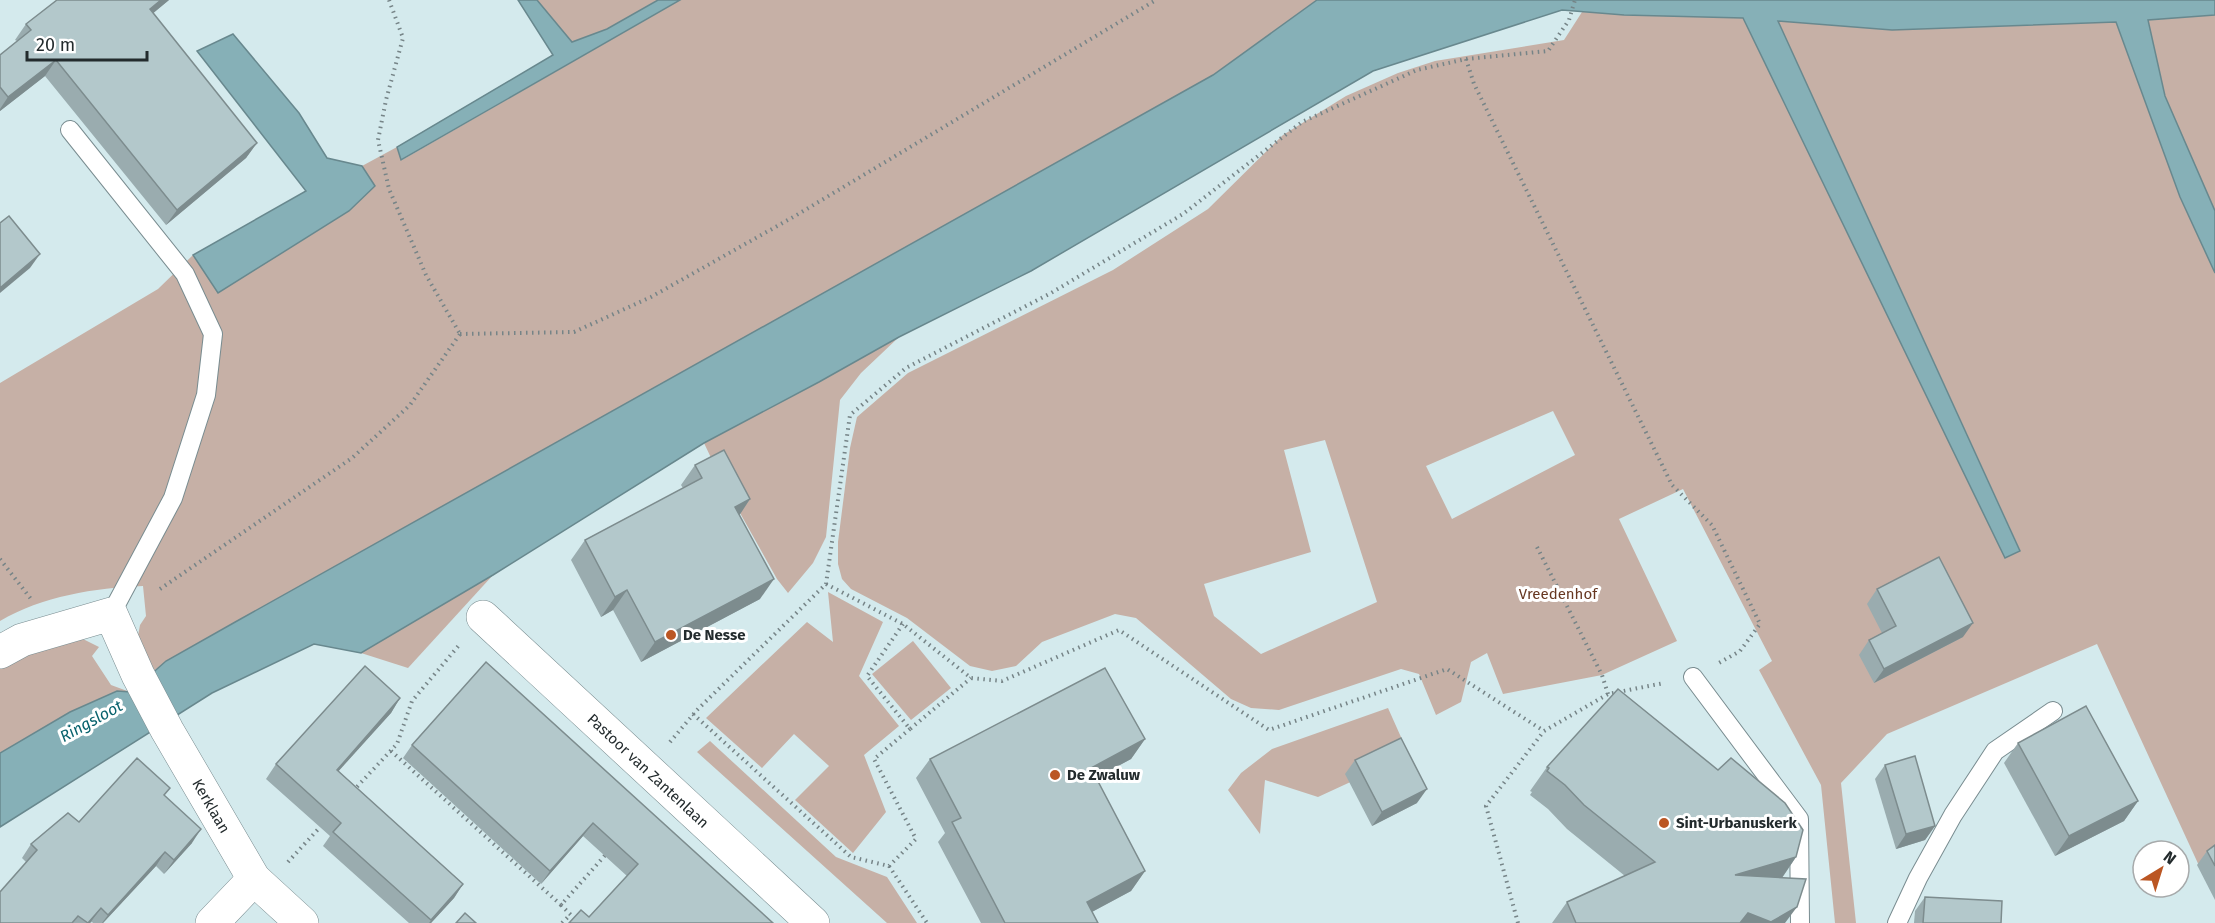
<svg xmlns="http://www.w3.org/2000/svg" width="2215" height="923" font-family="'Fira Sans',sans-serif">
	<style>
		.green { fill: #c6b0a6; fill-rule: evenodd }
		.water { fill: #86b0b7; stroke: #68888e; stroke-width: 1.5 }
		.lines { fill: none; stroke-linecap: round; stroke-linejoin: round }
		.lane-casing { stroke: #798c90; stroke-width: 20 }
		.street-casing { stroke: #798c90; stroke-width: 34 }
		.path { stroke: #768487; stroke-width: 4; stroke-dasharray: 1.5 4.5; stroke-linecap: butt }
		.lane { stroke: #fff; stroke-width: 18 }
		.street { stroke: #fff; stroke-width: 33 }
		.wall { fill: #9aacaf }
		.shaded-wall { fill: #7d8c8e }
		.building { fill: #b3c8cb; stroke: #7d8c8e; stroke-width: 1.5 }
		.poi-dot { fill: #bb5623; stroke: #fff; stroke-width: 2 }
		.labels { text-anchor: middle; dominant-baseline: central; stroke-width: 6; stroke-linejoin: round; paint-order: stroke }
		.park-label { font-size: 15px; fill: #673721; stroke: #fff }
		.poi-label { font-size: 15px; font-weight: bold; fill: #232b2d; stroke: #fff; text-anchor: start }
		.street-label { font-size: 15px; fill: #232b2d; stroke: #fff }
		.water-label { font-size: 16px; font-style: italic; fill: #08626d; stroke: #fff }
	</style>
	<rect width="100%" height="100%" fill="#d4eaed"/>
	<g class="green">
		<path d="M537 0H658L607 29 572 42Z"/>
		<path d="M680 0H1317L1213 75 237 621 153 671 137 641 140 625 146 616 143 586C95 588 42 596 0 621V383L158 289 193 255 219 292 349 211 375 186 362 166 397 147 402 160Z"/>
		<path d="M1582 12 1743 18 2005 558 2020 550 1778 21 1892 30 2116 22 2180 197 2215 273V859L2201 870 2097 644 1887 734 1841 783 1856 923H1835L1821 785 1759 670 1772 661 1683 489 1619 519 1677 641 1602 675 1503 694 1487 653 1471 662 1461 702 1436 715 1419 674 1401 669 1279 710 1251 708 1231 699 1136 618 1115 614 1042 642 1016 666 992 671 970 666 907 618 851 589 842 579 838 564V542L850 448 857 417 908 373 1113 270 1208 209 1283 135 1346 96 1398 73 1435 61 1564 40ZM1553 411 1575 455 1452 519 1426 466ZM1325 440 1377 602 1261 654 1214 616 1204 584 1311 552 1284 450Z"/>
		<path d="M2215 15V211L2165 96 2148 20Z"/>
		<path d="M899 337 861 373 840 400 826 537 813 563 788 593 777 579 721 479 704 443 819 382Z"/>
		<path d="M493 575 408 668 361 653Z"/>
		<path d="M828 592 883 622 859 676 899 726 864 755 886 812 853 853 795 800 829 766 794 734 762 768 706 718 807 622 833 642Z"/>
		<path d="M73 634 99 647 92 656 111 685 130 692 70 712 0 753V668L39 645Z"/>
		<path d="M913 641 951 688 911 720 872 674Z"/>
		<path d="M1388 708 1409 755 1318 797 1265 780 1260 834 1228 790 1241 773 1272 749Z"/>
		<path d="M710 741 836 857 887 877 917 923H887L697 752Z"/>
	</g>
	<g class="water">
		<path d="M518 0H537L572 42 607 29 658 0H680L401 160 397 147 553 55Z"/>
		<path d="M1317 0H2215V15L2148 20 2165 96 2215 211V273L2180 197 2116 22 1892 30 1778 21 2020 551 2005 558 1743 18 1624 15 1562 10 1373 71 1031 271 899 337 819 382 704 443 493 575 361 653 314 644 212 693 0 827V753L70 712 117 691 131 692 166 661 237 621 1213 75Z"/>
		<path d="M233 34 299 113 327 158 362 166 375 186 349 211 218 293 193 255 306 191 197 51Z"/>
	</g>
	<g class="lines">
		<defs>
			<g id="lane">
				<path d="M70 130 185 274 213 334 206 395 173 498 111 614"/>
				<path d="M1693 677 1799 819 1800 923"/>
				<path d="M1897 923 1918 878 1953 815 1995 751 2053 711"/>
			</g>
			<g id="street">
				<path d="M483 617 813 923"/>
				<path d="M0 652 22 640 111 614 138 675 167 730 254 879 302 923"/>
				<path d="M212 923 254 879"/>
			</g>
		</defs>
		<use href="#lane" class="lane-casing"/>
		<use href="#street" class="street-casing"/>
		<g class="path">
			<path d="M389 0 403 38 386 100 378 140 389 189 426 275 460 334"/>
			<path d="M1466 59 1474 84 1672 485 1712 525 1760 624 1740 651 1719 663"/>
			<path d="M460 334 574 332 651 297 795 216 1156 0"/>
			<path d="M1537 547 1602 675 1608 694"/>
			<path d="M0 559 31 599"/>
			<path d="M826 584 903 624 971 678 1002 681 1119 630 1269 730 1447 669 1544 731 1608 694 1664 683"/>
			<path d="M160 589 352 458 410 405 460 334"/>
			<path d="M903 624 867 676 910 729 971 678"/>
			<path d="M693 714 851 857 889 866 916 839 874 759 910 729"/>
			<path d="M670 742 697 710 826 584 850 415 906 368 1051 293 1183 214 1302 122 1417 70 1466 59 1548 51 1569 20 1575 0"/>
			<path d="M391 751 561 905 607 853"/>
			<path d="M353 791 397 744 412 701 460 644"/>
			<path d="M288 862 322 825"/>
			<path d="M889 866 927 923"/>
			<path d="M561 905 579 923"/>
			<path d="M562 923 570 915"/>
			<path d="M1518 923 1486 806 1544 731"/>
		</g>
		<use href="#lane" class="lane"/>
		<use href="#street" class="street"/>
	</g>
	<g class="wall">
		<path d="M57 0H169L153 13 257 143 246 158 166 225 45 76 0 111V55L17 41 15 40 26 24Z"/>
		<path d="M695 465 750 499 739 515 760 599 641 662 613 610 601 617 571 560 585 540 683 488 681 485Z"/>
		<path d="M1877 589 1963 637 1874 683 1859 655 1869 640 1882 633 1867 604Z"/>
		<path d="M486 662 773 923H569L589 917 627 876 583 836 541 884 403 758 412 745Z"/>
		<path d="M400 698 391 713 338 771 463 884 454 898 431 923H409L323 846 330 836 266 779 276 764Z"/>
		<path d="M1145 739 1131 759 1096 778 1145 871 1131 891 1092 912 1098 923H981L938 842 945 833 916 778 930 759Z"/>
		<path d="M2018 743 2138 801 2124 821 2055 856 2004 763Z"/>
		<path d="M1355 760 1417 803 1372 826 1345 774Z"/>
		<path d="M1885 765 1935 826 1925 840 1896 849 1875 779Z"/>
		<path d="M1547 767 1796 857 1782 878 1785 923H1552L1567 902 1625 876 1567 829 1548 809 1530 795 1532 792 1530 791Z"/>
		<path d="M164 795 192 843 164 874 156 866 103 923H93L92 922 90 923H0L26 862 22 858 31 844Z"/>
		<path d="M2215 845V900L2197 865 2207 851Z"/>
		<path d="M1925 897 2001 923H1914L1915 911Z"/>
	</g>
	<g class="shaded-wall">
		<path d="M161 0H169L139 25 150 9Z"/>
		<path d="M56 60 45 76 0 111V109L8 97Z"/>
		<path d="M257 143 246 158 166 225 177 210Z"/>
		<path d="M40 254 30 268 0 293V288Z"/>
		<path d="M750 499 737 519 735 507Z"/>
		<path d="M774 579 760 599 641 662 655 642Z"/>
		<path d="M627 590 613 610 601 617 615 597Z"/>
		<path d="M1973 623 1963 637 1874 683 1884 669Z"/>
		<path d="M400 698 391 713 327 784 337 770Z"/>
		<path d="M1145 739 1131 759 1077 788 1091 768Z"/>
		<path d="M1427 789 1417 803 1372 826 1382 812Z"/>
		<path d="M2138 801 2124 821 2055 856 2069 836Z"/>
		<path d="M593 823 583 836 541 884 550 871Z"/>
		<path d="M1935 826 1925 840 1896 849 1906 834Z"/>
		<path d="M201 829 192 843 164 874 174 860Z"/>
		<path d="M165 852 156 866 103 923H102L108 915Z"/>
		<path d="M1796 857 1779 882 1735 875Z"/>
		<path d="M1145 871 1131 891 1073 922 1087 902Z"/>
		<path d="M463 884 454 898 431 923H429Z"/>
		<path d="M1797 907 1785 923H1740L1748 913Z"/>
		<path d="M101 908 90 923H88Z"/>
	</g>
	<g class="building">
		<path d="M57 0H161L150 9 257 143 177 210 56 60 8 97 0 87V55L31 30 26 24Z"/>
		<path d="M9 216 40 254 0 288V223Z"/>
		<path d="M724 450 750 499 735 507 774 579 655 642 627 590 615 597 585 540 702 478 695 465Z"/>
		<path d="M1939 557 1973 623 1884 669 1869 640 1896 626 1877 589Z"/>
		<path d="M486 662 773 923H569L581 910 589 917 638 864 593 823 550 871 412 745Z"/>
		<path d="M365 666 400 698 337 770 463 884 431 920 333 832 341 823 276 764Z"/>
		<path d="M1105 668 1145 739 1091 768 1145 871 1087 902 1098 923H1005L952 822 961 818 930 759Z"/>
		<path d="M1618 689 1718 770 1731 758 1785 803 1803 830 1796 857 1735 875 1806 879 1797 907 1771 922 1748 913 1740 923H1576L1567 902 1655 862 1584 805 1565 785 1547 771 1549 768 1547 767Z"/>
		<path d="M2086 706 2138 801 2069 836 2018 743Z"/>
		<path d="M1401 738 1427 789 1382 812 1355 760Z"/>
		<path d="M1915 756 1935 826 1906 834 1885 765Z"/>
		<path d="M137 758 170 788 164 795 201 829 174 860 165 852 108 915 101 908 88 923 78 916 72 923H0V892L37 850 31 844 68 813 79 822Z"/>
		<path d="M2215 845V866L2207 851Z"/>
		<path d="M1925 897 2002 901 2001 923H1923Z"/>
		<path d="M465 913 476 923H456Z"/>
	</g>
	<g class="poi-dot">
		<circle cx="671" cy="635" r="6"/>
		<circle cx="1055" cy="775" r="6"/>
		<circle cx="1664" cy="823" r="6"/>
	</g>
	<g class="labels">
		<g class="park-label">
			<text x="1558" y="594">Vreedenhof</text>
		</g>
		<g class="poi-label">
			<text x="683" y="635">De Nesse</text>
			<text x="1067" y="775">De Zwaluw</text>
			<text x="1676" y="823">Sint-Urbanuskerk</text>
		</g>
		<g class="street-label">
			<text transform="translate(648 771) rotate(43)">Pastoor van Zantenlaan</text>
			<text transform="translate(211 806) rotate(60)">Kerklaan</text>
		</g>
		<g class="water-label">
			<text transform="translate(91 721) rotate(-29)">Ringsloot</text>
		</g>
	</g>
	<g transform="translate(2161 869) rotate(38)"><circle r="28" fill="#ffffff" stroke="#a7aaab" stroke-width="1.5"/>
	<path d="M0-4.5L10 22L0 15L-10 22Z" fill="#bb5623"/>
	<text y="-9" font-size="16" font-weight="bold" text-anchor="middle" fill="#232b2d">N</text>
	</g>
	<path d="M27 51v9h120v-9" fill="none" stroke="#232b2d" stroke-width="3"/>
	<text x="36" y="51" font-size="18" fill="#232b2d" stroke="#ffffff" stroke-width="4.5" paint-order="stroke">20 m</text>
</svg>
